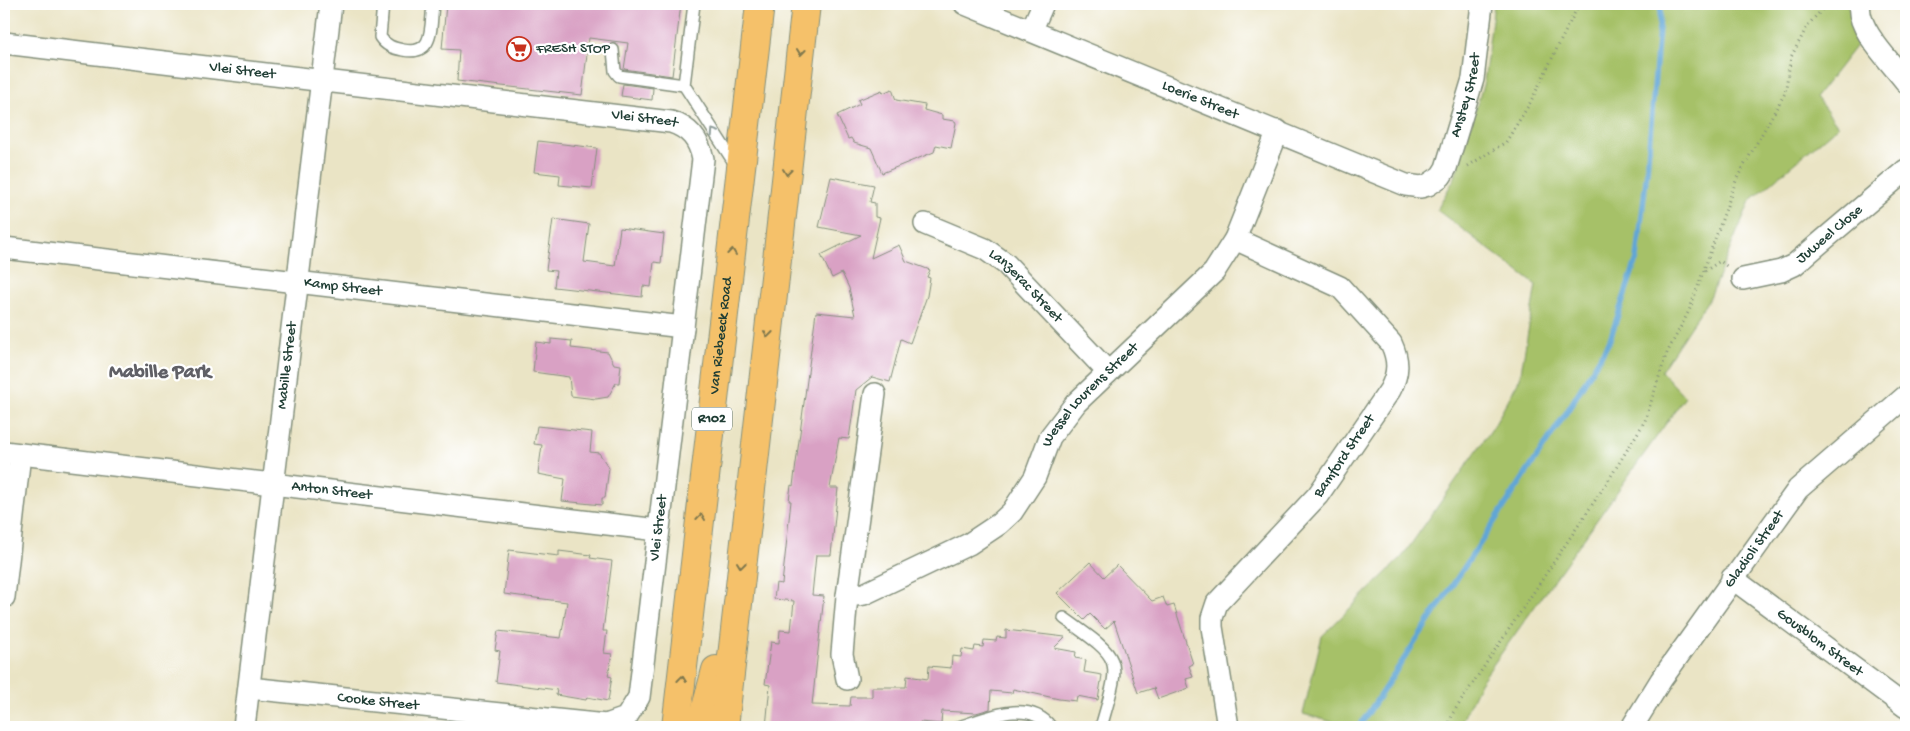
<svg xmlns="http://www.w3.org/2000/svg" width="1910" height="731" font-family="'Gochi Hand',sans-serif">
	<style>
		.green { fill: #a6c167; stroke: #627f4e }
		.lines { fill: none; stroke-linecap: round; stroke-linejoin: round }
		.stream { stroke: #60a6d6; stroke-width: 5.5 }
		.building { fill: #d9a1c4 }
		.lane-casing { stroke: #84907c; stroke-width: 14 }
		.street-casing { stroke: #84907c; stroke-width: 24 }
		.primary-casing { stroke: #84907c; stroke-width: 30 }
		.path { stroke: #84907c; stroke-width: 3; stroke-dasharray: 1 4; stroke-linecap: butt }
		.lane { stroke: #fff; stroke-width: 11 }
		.street { stroke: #fff; stroke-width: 21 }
		.primary { stroke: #f5c16b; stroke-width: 28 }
		.oneway { stroke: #7f784d }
		.oneway2 { stroke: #8f9e9a }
		.labels { text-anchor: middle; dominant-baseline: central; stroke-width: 4.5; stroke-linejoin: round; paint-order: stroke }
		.shield { fill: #fff; stroke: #627771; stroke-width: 1 }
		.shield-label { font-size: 14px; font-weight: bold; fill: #1f3d34 }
		.poi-label { font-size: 15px; fill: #1f3d34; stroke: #fff; text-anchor: start }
		.street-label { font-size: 15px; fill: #1f3d34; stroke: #fff }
		.district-label { font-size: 20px; font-weight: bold; fill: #606066; stroke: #fff }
	</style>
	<rect width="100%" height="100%" fill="#fff"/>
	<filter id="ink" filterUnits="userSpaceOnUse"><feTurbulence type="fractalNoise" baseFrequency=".02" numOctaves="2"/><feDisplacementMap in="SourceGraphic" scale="10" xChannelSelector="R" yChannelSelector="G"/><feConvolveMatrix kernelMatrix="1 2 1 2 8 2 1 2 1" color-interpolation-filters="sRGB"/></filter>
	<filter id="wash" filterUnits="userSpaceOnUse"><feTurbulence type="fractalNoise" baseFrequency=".0096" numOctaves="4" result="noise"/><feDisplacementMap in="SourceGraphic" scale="20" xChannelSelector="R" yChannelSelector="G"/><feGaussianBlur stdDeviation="1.12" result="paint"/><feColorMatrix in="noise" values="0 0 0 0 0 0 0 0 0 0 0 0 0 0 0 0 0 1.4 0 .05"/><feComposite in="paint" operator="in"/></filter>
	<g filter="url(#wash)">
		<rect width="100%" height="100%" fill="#eae4c5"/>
		<path class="green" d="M1494 4H1851L1861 39 1816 97 1838 126 1750 201 1710 297 1661 371 1685 397 1480 683 1459 727H1351L1303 714 1322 636 1402 557 1494 426 1520 378 1536 285 1437 210 1455 177 1484 82Z"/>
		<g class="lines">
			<path class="stream" d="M1359 727 1568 410 1609 342 1637 258 1647 171 1661 4"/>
		</g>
		<g id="blocks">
			<g class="building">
				<path d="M446 4H681L672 76 624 69 628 43 589 38 582 95 457 81 459 50 442 49Z"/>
				<path d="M623 84 653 88 652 100 621 96Z"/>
				<path d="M892 89 896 100 925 105 924 110 942 115V119L955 121 956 123 951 148 936 145 934 152 882 173 871 148 854 143 851 138 848 139 837 115 860 104 858 100 882 90 883 93Z"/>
				<path d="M538 141 597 148 592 188 559 185 560 175 534 172Z"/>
				<path d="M831 177 874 185 870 202 875 203V217L880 218 871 258 899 245 906 261 930 270 927 277 930 278 927 296 910 343 901 339 890 382 872 377 856 390 849 439 839 438 830 488H838L831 555H816L812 595 824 596 812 705 850 706 851 697H872V687H906L907 676 928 679 929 666 951 668 952 656 961 657 962 649 974 651 975 646 983 647 984 640 996 641 997 637 1006 638V630L1065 637 1054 648 1076 652 1075 658 1086 660 1084 672 1102 675 1098 700 1077 696 1076 701 1059 699 1013 689 1012 693 991 691 990 709 976 713 942 711 941 724 920 722 919 727H766L770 685 765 684 771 642 779 643 780 630 791 631 794 601 774 599 776 583 782 584 791 501H789L791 485 793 486 816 312 855 316 849 288 842 273 832 278 821 255 861 235 819 227Z"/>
				<path d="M553 219 589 224 584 262 615 266 620 228 664 234 661 263 654 262 651 287 643 286 642 297 554 287 556 271 546 270Z"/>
				<path d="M551 339 572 341 571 348 608 352 614 364 621 365 619 383H616L608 397 596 399 571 396 569 377 533 372 536 342 551 344Z"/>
				<path d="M537 426 592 432 590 452 599 453 609 468 605 498H602V505L562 501 565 479 538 474 542 445 534 444Z"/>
				<path d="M509 550 559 556V551L591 555 590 558 612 561 603 631H607L604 653 612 654 608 676 612 677 608 701 587 697 586 700 556 695 557 690 496 682 500 651 495 650 498 631 561 638 567 602 504 594Z"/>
				<path d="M1090 562 1104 577 1117 565 1152 601 1163 597 1167 607 1174 605 1193 664 1189 666 1193 677 1186 679 1189 688 1158 699 1154 688 1138 693 1114 621 1105 629 1090 614 1084 620 1057 593Z"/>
			</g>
		</g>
	</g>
	<g filter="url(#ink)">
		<use href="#blocks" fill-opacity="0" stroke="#84907c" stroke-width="1"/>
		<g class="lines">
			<defs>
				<g id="lane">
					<path d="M383 4 380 37C386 46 393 48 403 50 435 56 430 27 433 4"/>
					<path d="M694 4 684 85 737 167"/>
					<path d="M613 50 615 71 619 76 684 85"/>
					<path d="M1064 618C1124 661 1121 657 1101 727"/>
					<path d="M959 727C987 718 1028 698 1051 727"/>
				</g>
				<g id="street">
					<path id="s1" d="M965 4 1406 185 1421 187 1428 185 1441 176 1446 168 1473 79 1482 4"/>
					<path d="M1860 4C1855 28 1892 63 1906 82"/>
					<path d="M1032 29 1043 4"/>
					<path id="s2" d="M4 43 671 122C690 128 699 140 703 159L639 697 626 718 606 725 249 688"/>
					<path id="s3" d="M925 224 985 249 1006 264 1108 372"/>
					<path id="s4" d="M4 248 683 327"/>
					<path id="s5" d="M1743 279 1781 271 1794 265 1906 170"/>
					<path id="s6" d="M4 452 658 530"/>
					<path id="s7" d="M1732 578 1906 707"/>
					<path id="s8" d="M847 596 864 594 969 544 999 524 1012 512 1035 477 1050 437 1076 403 1214 272 1235 239 1278 131"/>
					<path d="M4 597 20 454"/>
					<path d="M847 679 842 654 847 596 875 394"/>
					<path id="s9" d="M244 727 331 4"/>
					<path id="s10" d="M1228 727 1212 627V618L1217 603 1318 495 1390 390C1399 373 1399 360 1391 343L1340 287 1235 239"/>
					<path id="s11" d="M1632 727 1661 680 1798 489 1906 396"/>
				</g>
				<g id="primary">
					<path id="s12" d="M676 727 760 4"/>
					<path d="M701 727 716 670"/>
					<path d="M724 727 806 4"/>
				</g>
			</defs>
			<use href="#lane" class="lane-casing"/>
			<use href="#street" class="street-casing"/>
			<use href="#primary" class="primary-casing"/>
			<g class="path">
				<path d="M1468 166 1506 142 1530 103 1579 4"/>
				<path d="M1705 271 1720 261 1729 268"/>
				<path d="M1448 727 1453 713 1608 481 1645 421 1666 355 1689 311 1737 178 1785 93 1791 57 1808 25 1827 4"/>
			</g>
			<use href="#lane" class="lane"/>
			<use href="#street" class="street"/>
			<use href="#primary" class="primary"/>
		</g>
		<defs><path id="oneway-chevron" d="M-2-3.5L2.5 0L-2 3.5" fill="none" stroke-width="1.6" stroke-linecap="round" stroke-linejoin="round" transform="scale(1.25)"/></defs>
		<g class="oneway">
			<use href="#oneway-chevron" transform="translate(801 52) rotate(96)"/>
			<use href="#oneway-chevron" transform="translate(787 172) rotate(97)"/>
			<use href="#oneway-chevron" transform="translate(732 252) rotate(-83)"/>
			<use href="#oneway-chevron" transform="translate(768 334) rotate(97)"/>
			<use href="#oneway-chevron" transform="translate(701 517) rotate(-83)"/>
			<use href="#oneway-chevron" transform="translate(741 565) rotate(97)"/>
			<use href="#oneway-chevron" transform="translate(682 679) rotate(-83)"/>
		</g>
		<use class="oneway2" href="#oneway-chevron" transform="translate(714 132) rotate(-123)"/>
	</g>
	<defs>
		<symbol id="supermarket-ring" viewBox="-11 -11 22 22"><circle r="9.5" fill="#fff" stroke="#c8321e" stroke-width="1.5"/><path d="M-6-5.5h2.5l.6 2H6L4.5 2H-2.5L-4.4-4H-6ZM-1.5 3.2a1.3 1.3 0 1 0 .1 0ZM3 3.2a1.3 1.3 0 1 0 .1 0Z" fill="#c8321e"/></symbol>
	</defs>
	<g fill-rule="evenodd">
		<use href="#supermarket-ring" x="505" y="35" width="28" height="28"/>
	</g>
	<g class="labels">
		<rect class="shield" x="692" y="407.5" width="40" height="23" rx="4"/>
		<g class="shield-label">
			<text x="712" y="419">R102</text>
		</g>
		<g class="poi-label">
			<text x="536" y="49">FRESH STOP</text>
		</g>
		<g class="street-label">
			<text stroke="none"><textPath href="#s2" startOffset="240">Vlei Street</textPath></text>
			<text stroke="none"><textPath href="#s1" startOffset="600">Anstey Street</textPath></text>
			<text stroke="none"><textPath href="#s1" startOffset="254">Loerie Street</textPath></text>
			<text stroke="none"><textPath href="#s2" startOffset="645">Vlei Street</textPath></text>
			<text stroke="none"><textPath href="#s5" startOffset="100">Juweel Close</textPath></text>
			<text stroke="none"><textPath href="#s3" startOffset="120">Lanzerac Street</textPath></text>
			<text stroke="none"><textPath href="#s4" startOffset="341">Kamp Street</textPath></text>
			<text stroke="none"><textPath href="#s12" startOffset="394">Van Riebeeck Road</textPath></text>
			<text stroke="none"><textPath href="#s9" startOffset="364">Mabille Street</textPath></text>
			<text stroke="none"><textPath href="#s8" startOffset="330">Wessel Lourens Street</textPath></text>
			<text stroke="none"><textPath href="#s10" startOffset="321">Bamford Street</textPath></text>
			<text stroke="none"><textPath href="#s6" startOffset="330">Anton Street</textPath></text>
			<text transform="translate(659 528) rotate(-83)">Vlei Street</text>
			<text stroke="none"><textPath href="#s11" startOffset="216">Gladioli Street</textPath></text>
			<text stroke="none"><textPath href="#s7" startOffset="109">Gousblom Street</textPath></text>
			<text transform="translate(378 702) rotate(6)">Cooke Street</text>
		</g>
		<g class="district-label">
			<text x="160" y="373">Mabille Park</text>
		</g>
	</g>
	<rect width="1910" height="731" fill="none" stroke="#fff" stroke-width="20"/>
</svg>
